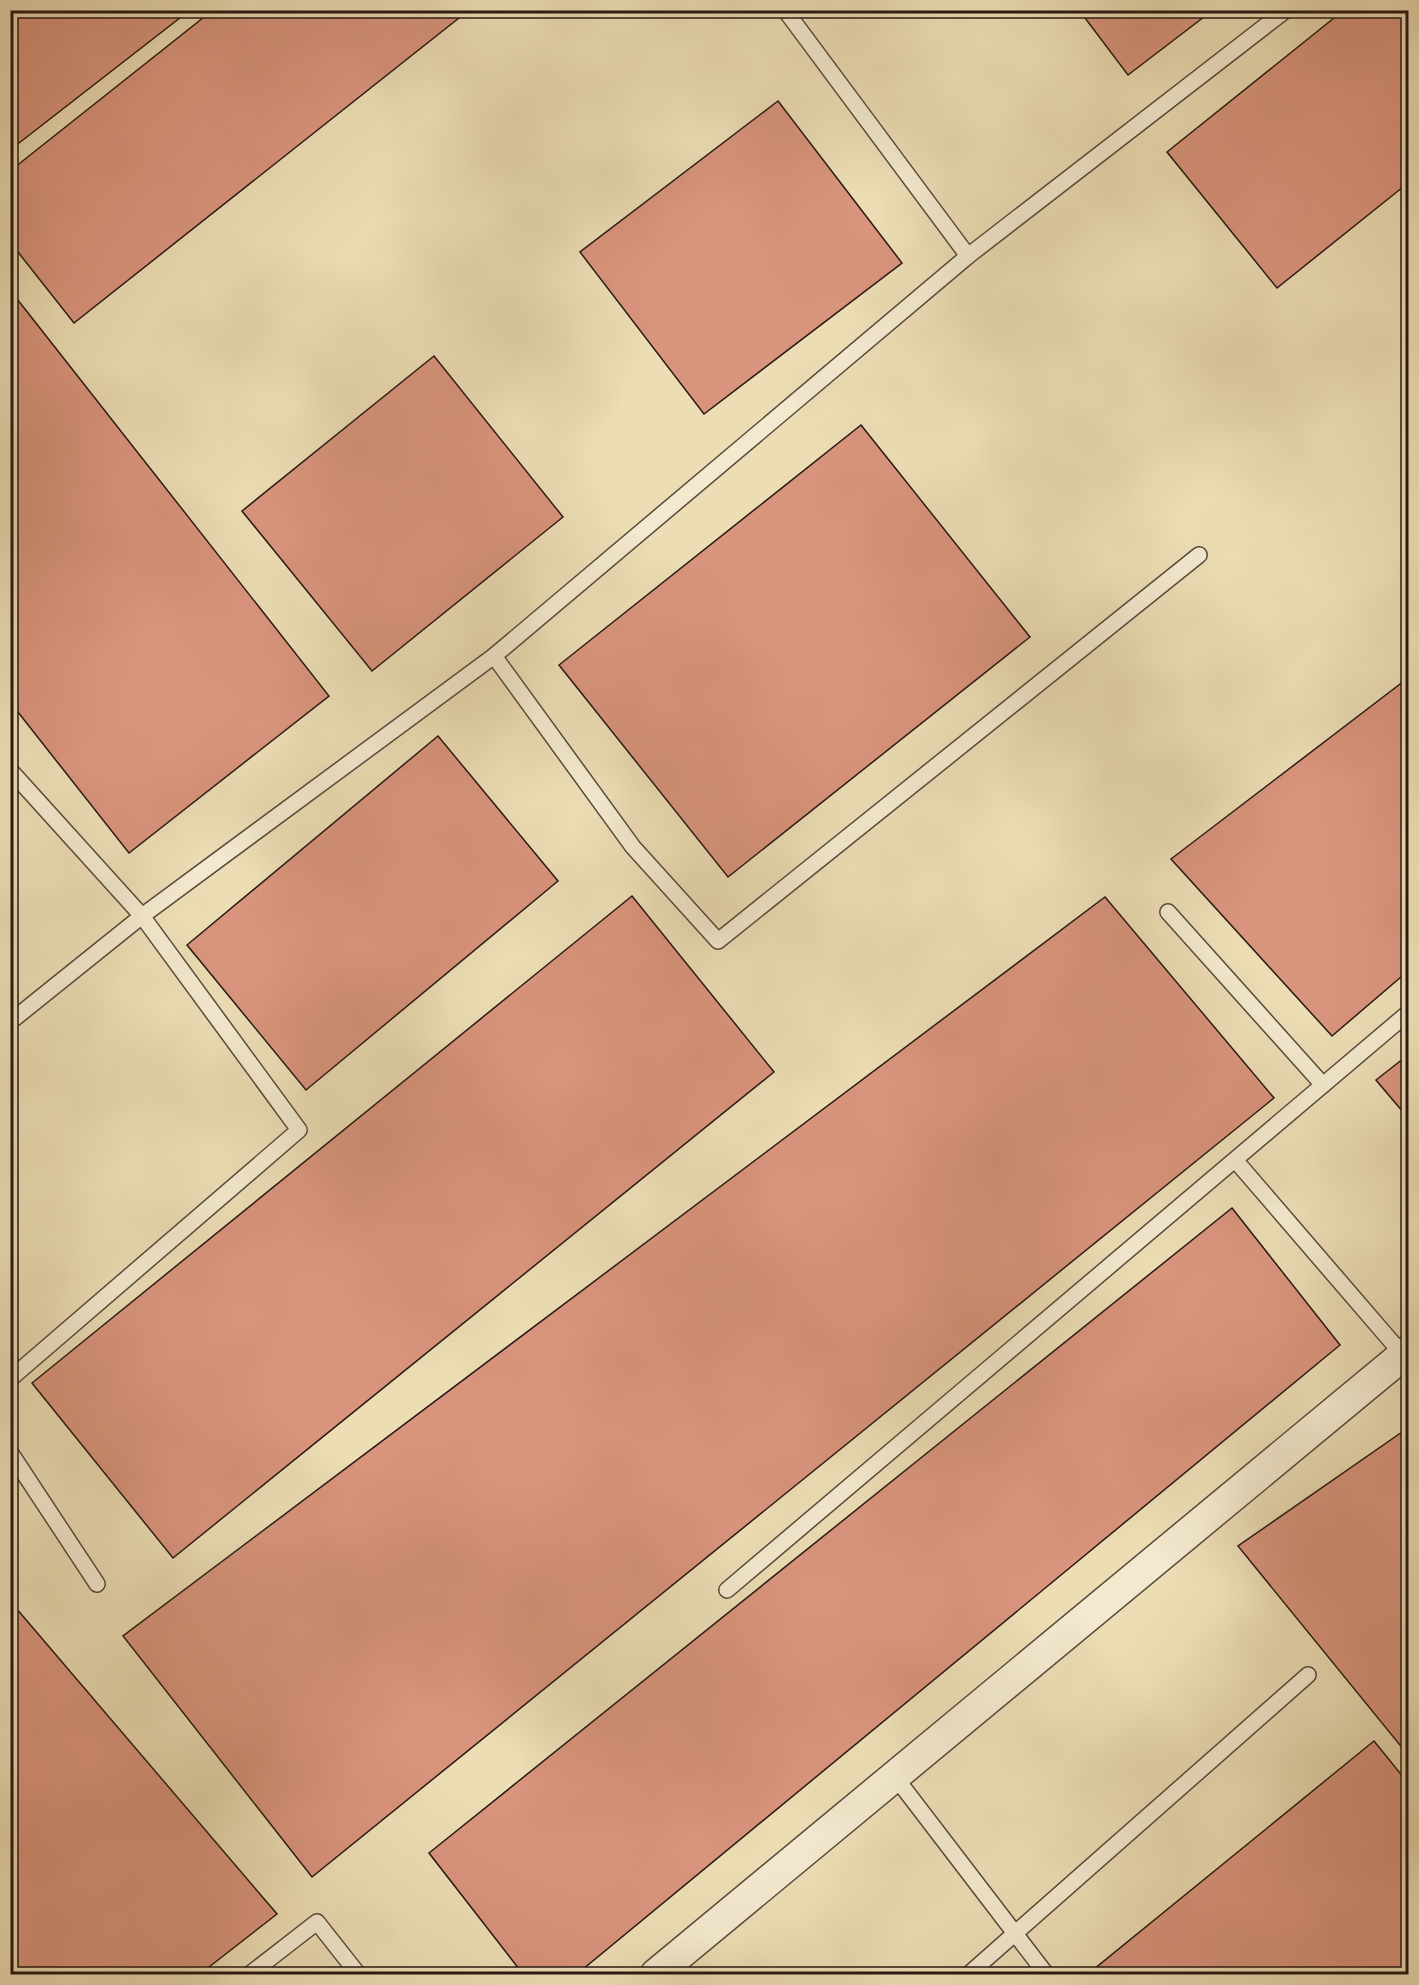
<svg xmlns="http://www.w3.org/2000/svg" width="1419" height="1985" font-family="'EB Garamond',serif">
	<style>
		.building { fill: #d9947d; stroke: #271813; stroke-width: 1.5 }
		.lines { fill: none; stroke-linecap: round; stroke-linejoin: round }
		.service-casing { stroke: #58493c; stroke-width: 18 }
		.minor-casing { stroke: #58493c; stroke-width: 33 }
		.service { stroke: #f3e9cf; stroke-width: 15 }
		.minor { stroke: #f3e9cf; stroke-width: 30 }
	</style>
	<rect width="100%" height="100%" fill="#ecddb5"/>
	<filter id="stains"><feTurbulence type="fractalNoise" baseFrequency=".00333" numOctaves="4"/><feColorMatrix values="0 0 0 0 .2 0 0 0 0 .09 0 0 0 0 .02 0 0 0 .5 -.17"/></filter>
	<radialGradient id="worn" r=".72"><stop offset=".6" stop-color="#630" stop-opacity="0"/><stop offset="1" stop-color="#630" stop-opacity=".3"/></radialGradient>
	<g class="building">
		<path d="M10 10H190L10 150Z"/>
		<path d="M213 10H469L74 323 10 242V171Z"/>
		<path d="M1079 10H1213L1128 75Z"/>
		<path d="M1344 10H1408V183L1277 288 1167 152Z"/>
		<path d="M778 101 902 263 704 414 580 252Z"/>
		<path d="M10 290 329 696 129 853 10 702Z"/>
		<path d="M434 356 563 517 372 671 242 511Z"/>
		<path d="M861 425 1030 637 728 877 559 665Z"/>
		<path d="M1408 678V971L1332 1036 1171 859Z"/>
		<path d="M438 736 558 881 306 1090 187 945Z"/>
		<path d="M632 896 774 1072 173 1558 32 1383Z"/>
		<path d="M1105 897 1274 1098 312 1877 123 1636Z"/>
		<path d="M1408 1055V1118L1376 1080Z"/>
		<path d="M1232 1208 1340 1345 577 1974H523L429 1853Z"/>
		<path d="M1405 1430 1408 1434V1755L1238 1546Z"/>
		<path d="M10 1601 277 1914 200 1974H10Z"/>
		<path d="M1374 1741 1408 1783V1974H1096L1093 1970Z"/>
	</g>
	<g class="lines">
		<defs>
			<g id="service">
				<path d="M785 10 968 256"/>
				<path d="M494 656 633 847 718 941 1199 555"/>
				<path d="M10 770 142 916 299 1130 10 1379"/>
				<path d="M1168 912 1323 1085"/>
				<path d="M10 1022 142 916 494 656 968 256 1286 10"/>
				<path d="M1236 1161 1403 1355"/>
				<path d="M10 1452 97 1584"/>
				<path d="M727 1590 1408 1013"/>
				<path d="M896 1778 1046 1974"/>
				<path d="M250 1974 317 1922 358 1974"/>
				<path d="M969 1974 1308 1675"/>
			</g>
			<path id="minor" d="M656 1974 1408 1351"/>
		</defs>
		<use href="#service" class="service-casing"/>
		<use href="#minor" class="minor-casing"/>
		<use href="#service" class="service"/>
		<use href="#minor" class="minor"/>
	</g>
	<rect width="1419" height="1985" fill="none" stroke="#ecddb5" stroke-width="36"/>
	<rect x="12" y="12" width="1395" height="1961" fill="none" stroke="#271813" stroke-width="3"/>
	<rect x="18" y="18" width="1383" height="1949" fill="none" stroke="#271813" stroke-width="1.5"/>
	<rect width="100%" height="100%" filter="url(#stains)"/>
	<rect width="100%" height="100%" fill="url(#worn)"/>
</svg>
